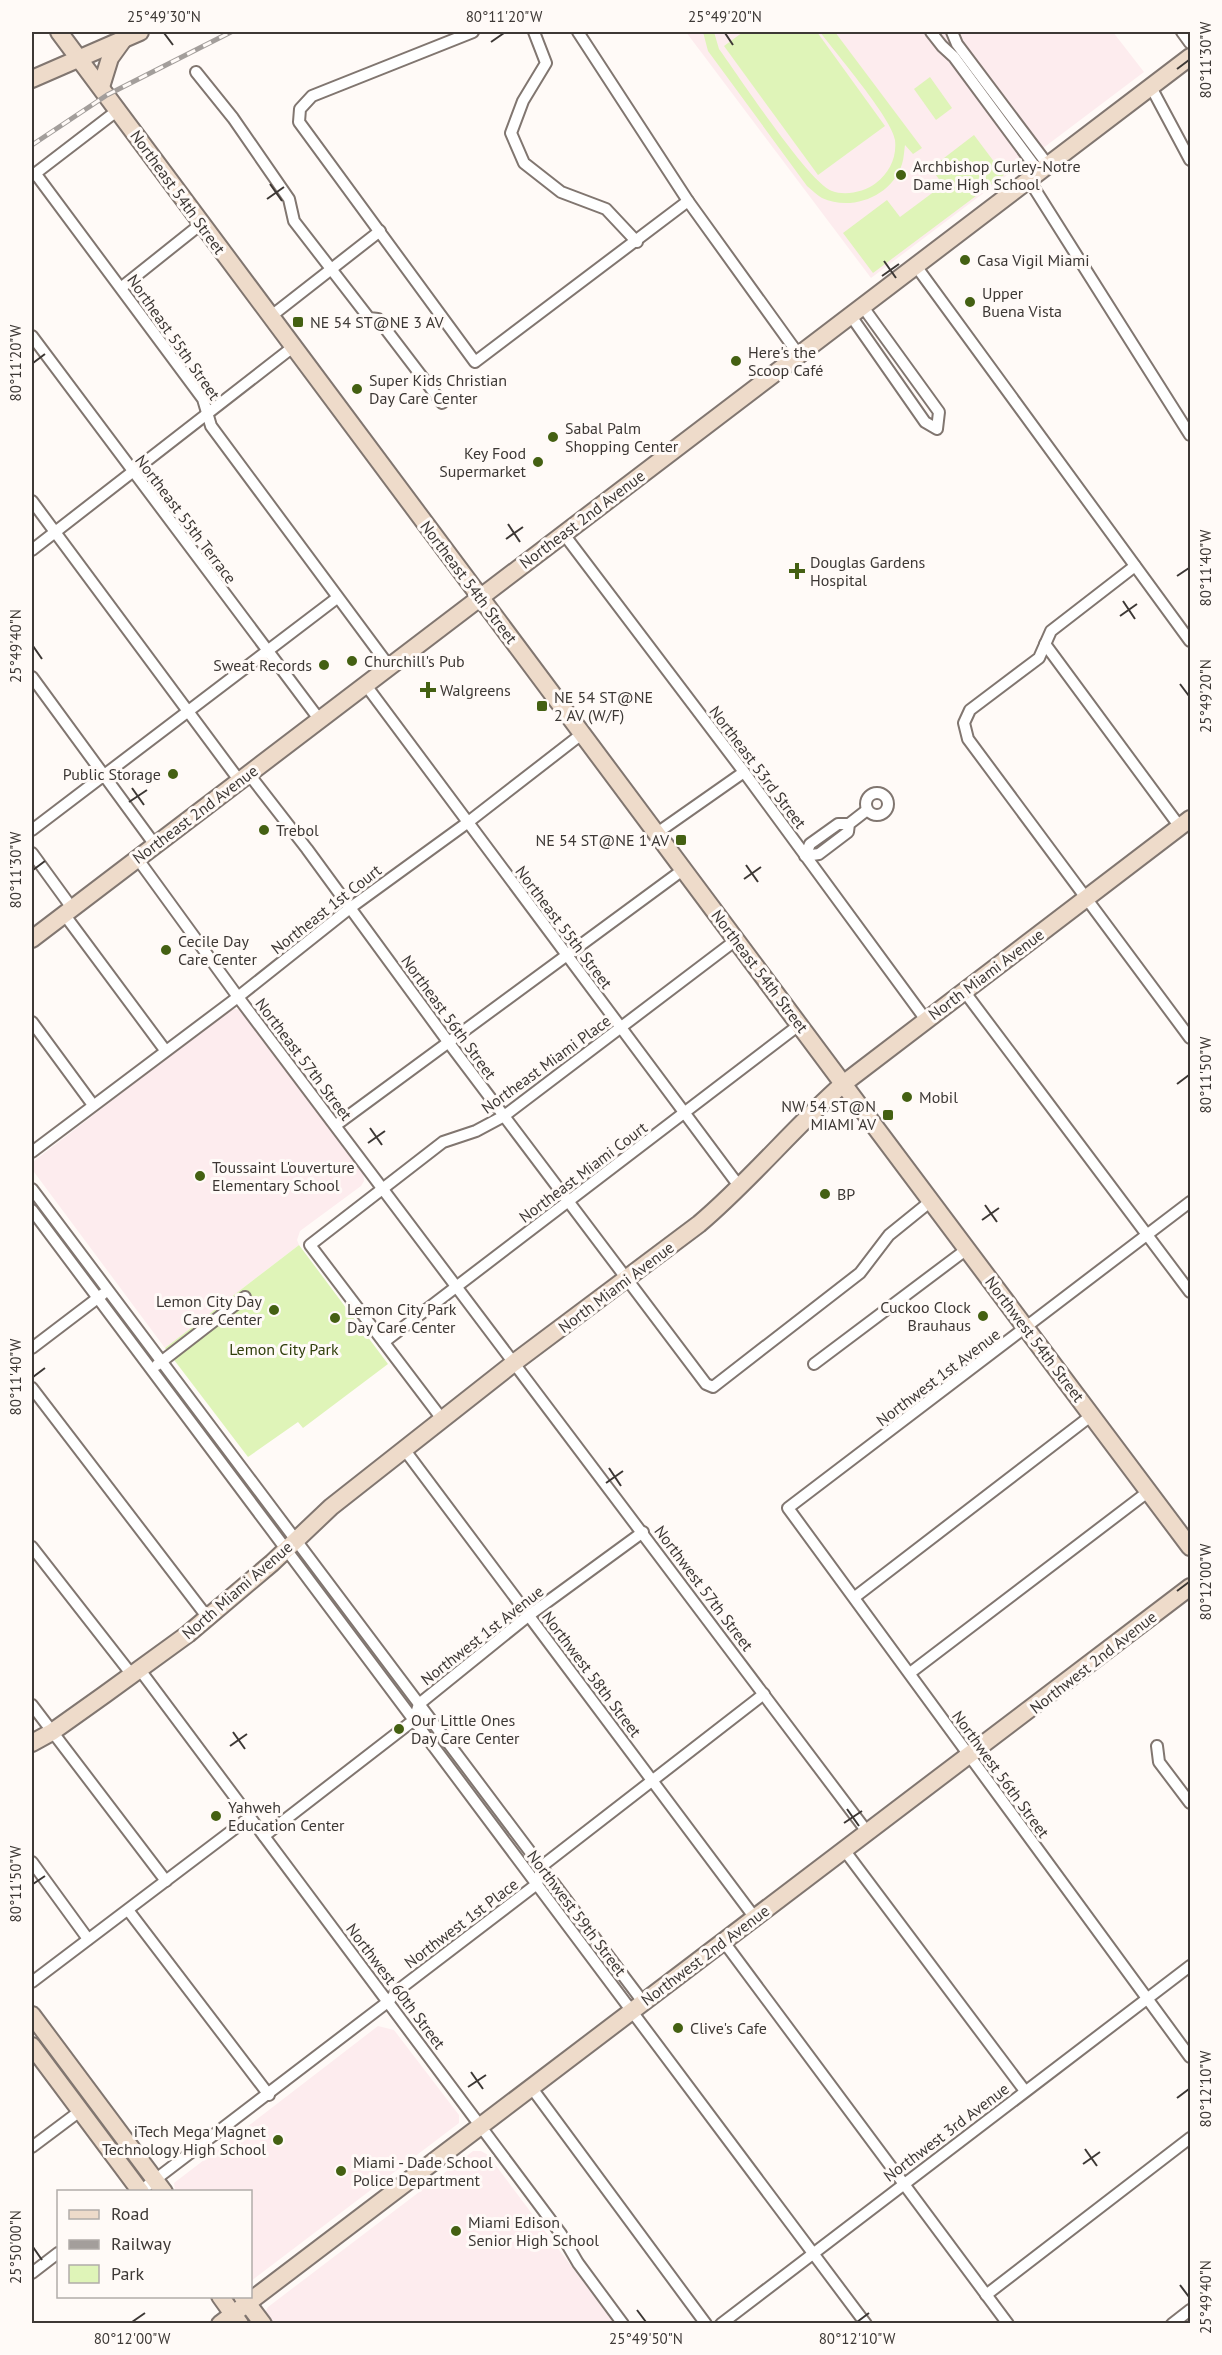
<svg xmlns="http://www.w3.org/2000/svg" width="1222" height="2355" font-family="'PT Sans',sans-serif">
	<style>
		.education { fill: #fdecee }
		.green { fill: #dff4b8 }
		.lines { fill: none; stroke-linecap: round; stroke-linejoin: round }
		.street-casing { stroke: #817670; stroke-width: 14 }
		.secondary-casing { stroke: #817670; stroke-width: 20 }
		.street { stroke: #fff; stroke-width: 10 }
		.secondary { stroke: #eedbca; stroke-width: 16 }
		.rail-casing { stroke: #a39e9b; stroke-width: 5 }
		.rail { stroke: #fffaf7; stroke-width: 3; stroke-dasharray: 9; stroke-linecap: butt }
		.ticks { fill: none; stroke: #3d3835; stroke-width: 2 }
		.poi-dot { fill: #446012; stroke: #fffaf7; stroke-width: 2 }
		.labels { text-anchor: middle; dominant-baseline: central; stroke-width: 6; stroke-linejoin: round; paint-order: stroke }
		.poi-label { font-size: 16px; fill: #3d3835; stroke: #fffaf7; text-anchor: start }
		.street-label { font-size: 16px; fill: #3d3835; stroke: #fffaf7 }
		.park-label { font-size: 16px; fill: #303e0b; stroke: #fffaf7 }
		.neatline { fill: none; stroke: #3d3835; stroke-width: 2 }
		.ticks-label { font-size: 15px; text-anchor: middle; fill: #3d3835 }
	</style>
	<rect width="100%" height="100%" fill="#fffaf7"/>
	<g class="education">
		<path d="M686 32H1113L1144 72 871 278Z"/>
		<path d="M235 1009 242 1010 363 1171 364 1181 361 1186 300 1231 297 1240 299 1245 165 1348 34 1172V1161L229 1010Z"/>
		<path d="M378 2026 394 2030 459 2115V2123L251 2281 250 2192 175 2191 174 2183Z"/>
		<path d="M473 2151H481L488 2155 614 2323 268 2324 265 2313 268 2307Z"/>
	</g>
	<g class="green">
		<path d="M703 32H714L719 49C738 75 809 183 832 191 845 196 865 192 876 183 889 173 897 158 895 140 893 120 835 52 820 32H835L922 148 913 154 905 145C904 151 904 158 902 164 892 196 852 212 822 198 817 195 812 190 807 186L708 51Z"/>
		<path d="M743 32H817L885 126 818 175 724 46Z"/>
		<path d="M930 77 952 108 936 120 914 89Z"/>
		<path d="M974 135 1004 175 873 273 843 233 887 200 900 217 943 185 931 168Z"/>
		<path d="M299 1245 388 1364 303 1428 298 1422 248 1457 165 1348Z"/>
	</g>
	<g class="lines">
		<defs>
			<g id="street">
				<path d="M473 32 312 96 300 109 299 122 475 362 688 201"/>
				<path d="M534 32 546 63 523 101 511 133 524 163 561 192 606 209 637 242"/>
				<path d="M578 32 688 201 799 355"/>
				<path d="M931 32 942 46 954 57 1039 172"/>
				<path d="M952 32 957 44 1048 165"/>
				<path d="M1182 32 1190 43"/>
				<path d="M196 72 233 118 289 199 294 221 369 318 378 319 442 403"/>
				<path d="M1151 87 1190 160"/>
				<path d="M35 173 203 399 211 426 389 666"/>
				<path d="M32 176 118 110"/>
				<path d="M1029 180 1190 435"/>
				<path d="M916 266 1190 641"/>
				<path d="M122 287 201 224"/>
				<path d="M851 316 925 422 937 429 939 412 863 307"/>
				<path d="M270 317 380 231"/>
				<path d="M32 336 319 719"/>
				<path d="M32 501 239 780"/>
				<path d="M563 533 744 772 926 1020"/>
				<path d="M32 550 293 347"/>
				<path d="M1135 566 1051 631 1039 658 970 710 964 723 968 739 1190 1038"/>
				<path d="M1045 644 1180 827"/>
				<path d="M32 677 155 845"/>
				<path d="M365 684 739 1186"/>
				<path d="M248 773 307 849 449 1043 706 1384 713 1387 860 1273 889 1235 931 1201"/>
				<circle cx="877" cy="804" r="11"/>
				<path d="M849 824 848 832 819 854 805 856 810 844 838 824H849L867 810"/>
				<path d="M32 830 337 598"/>
				<path d="M657 833 744 772"/>
				<path d="M32 853 72 908"/>
				<path d="M137 858 238 997 868 1833"/>
				<path d="M64 914 165 1050"/>
				<path d="M964 991 1190 1292"/>
				<path d="M32 1022 93 1105"/>
				<path d="M336 1125 684 869"/>
				<path d="M32 1152 238 997 350 908 467 823 583 733"/>
				<path d="M32 1189 643 2002"/>
				<path d="M1190 1202 788 1508 1190 2057"/>
				<path d="M32 1210 866 2324"/>
				<path d="M384 1342 799 1025"/>
				<path d="M32 1348 103 1294"/>
				<path d="M814 1364 967 1249"/>
				<path d="M157 1365 245 1297"/>
				<path d="M32 1388 208 1618"/>
				<path d="M442 1419 310 1245 443 1142 476 1131 504 1116 736 940"/>
				<path d="M404 1449 755 1918"/>
				<path d="M32 1547 132 1675"/>
				<path d="M855 1597 1092 1415"/>
				<path d="M140 1670 561 2234 578 2263 623 2324"/>
				<path d="M910 1673 1149 1491"/>
				<path d="M32 1705 166 1881"/>
				<path d="M1157 1746 1159 1762 1190 1803"/>
				<path d="M264 1836 414 1720 419 1704 424 1700 528 1616 643 1532"/>
				<path d="M845 1851 1025 2091"/>
				<path d="M32 1862 88 1939"/>
				<path d="M128 1910 269 2095"/>
				<path d="M724 1942 1008 2324"/>
				<path d="M32 1982 250 1817"/>
				<path d="M531 2087 706 2324"/>
				<path d="M32 2147 80 2111"/>
				<path d="M139 2192 389 2001 397 1991 537 1884 542 1866 764 1694"/>
				<path d="M32 2273 58 2253"/>
				<path d="M986 2295 1190 2138"/>
				<path d="M721 2324 1190 1966"/>
				<path d="M1172 2324 1190 2310"/>
			</g>
			<g id="secondary">
				<path d="M59 32 879 1132 1190 1547"/>
				<path d="M32 79 140 32"/>
				<path d="M101 87 110 58 123 40"/>
				<path d="M32 939 1190 57"/>
				<path d="M32 1743 52 1732 104 1695 188 1634 272 1563 331 1507 515 1362 699 1224C750 1181 793 1128 843 1084L1190 819"/>
				<path d="M32 2015 164 2192"/>
				<path d="M32 2046 141 2192"/>
				<path d="M220 2296 240 2324"/>
				<path d="M242 2296 263 2324"/>
				<path d="M220 2324 1190 1587"/>
			</g>
		</defs>
		<use href="#street" class="street-casing"/>
		<use href="#secondary" class="secondary-casing"/>
		<use href="#street" class="street"/>
		<use href="#secondary" class="secondary"/>
		<defs>
			<path id="rail" d="M32 145 107 95 231 32"/>
		</defs>
		<use href="#rail" class="rail-casing"/>
		<use href="#rail" class="rail"/>
	</g>
	<path class="ticks" d="M164 33 173 45M725 33 733 45M491 42 504 33M1177 69 1189 60M270 184 282 201M267 199 284 187M884 261 896 278M882 276 899 264M33 363 45 354M508 524 520 542M506 539 523 527M1177 576 1189 568M1123 601 1135 619M1120 616 1137 604M33 646 42 659M1180 684 1189 696M132 788 144 805M129 802 147 790M746 865 758 882M33 870 45 861M744 879 761 867M1177 1084 1189 1075M370 1128 382 1145M368 1143 385 1131M985 1205 997 1222M982 1220 999 1208M33 1377 45 1368M609 1468 621 1486M606 1483 623 1471M1177 1591 1189 1582M233 1732 245 1749M230 1746 247 1734M847 1809 859 1826M844 1823 862 1811M33 1884 45 1876M471 2072 483 2089M468 2087 486 2075M1177 2098 1189 2089M1085 2149 1097 2166M1083 2164 1100 2152M33 2247 42 2260M1180 2285 1189 2297M637 2310 646 2322M132 2322 145 2313M857 2322 869 2313"/>
	<g class="poi-dot">
		<circle cx="901" cy="175" r="6"/>
		<circle cx="965" cy="260" r="6"/>
		<circle cx="970" cy="302" r="6"/>
		<rect x="292" y="316" width="12" height="12" rx="3"/>
		<circle cx="736" cy="361" r="6"/>
		<circle cx="357" cy="389" r="6"/>
		<circle cx="553" cy="437" r="6"/>
		<circle cx="538" cy="462" r="6"/>
		<path d="M794 562h6v6h6v6h-6v6h-6v-6h-6v-6h6z"/>
		<circle cx="352" cy="661" r="6"/>
		<circle cx="324" cy="665" r="6"/>
		<path d="M425 681h6v6h6v6h-6v6h-6v-6h-6v-6h6z"/>
		<rect x="536" y="700" width="12" height="12" rx="3"/>
		<circle cx="173" cy="774" r="6"/>
		<circle cx="264" cy="830" r="6"/>
		<rect x="675" y="834" width="12" height="12" rx="3"/>
		<circle cx="166" cy="950" r="6"/>
		<circle cx="907" cy="1097" r="6"/>
		<rect x="882" y="1109" width="12" height="12" rx="3"/>
		<circle cx="200" cy="1176" r="6"/>
		<circle cx="825" cy="1194" r="6"/>
		<circle cx="274" cy="1310" r="6"/>
		<circle cx="983" cy="1316" r="6"/>
		<circle cx="335" cy="1318" r="6"/>
		<circle cx="399" cy="1729" r="6"/>
		<circle cx="216" cy="1816" r="6"/>
		<circle cx="678" cy="2028" r="6"/>
		<circle cx="278" cy="2140" r="6"/>
		<circle cx="341" cy="2171" r="6"/>
		<circle cx="456" cy="2231" r="6"/>
	</g>
	<g class="labels">
		<g class="poi-label">
			<text x="913" y="166">Archbishop Curley-Notre<tspan x="913" dy="18">Dame High School</tspan></text>
			<text x="977" y="260">Casa Vigil Miami</text>
			<text x="982" y="293">Upper<tspan x="982" dy="18">Buena Vista</tspan></text>
			<text x="310" y="322">NE 54 ST@NE 3 AV</text>
			<text x="748" y="352">Here's the<tspan x="748" dy="18">Scoop Café</tspan></text>
			<text x="369" y="380">Super Kids Christian<tspan x="369" dy="18">Day Care Center</tspan></text>
			<text x="565" y="428">Sabal Palm<tspan x="565" dy="18">Shopping Center</tspan></text>
			<text x="526" y="453" text-anchor="end">Key Food<tspan x="526" dy="18">Supermarket</tspan></text>
			<text x="810" y="562">Douglas Gardens<tspan x="810" dy="18">Hospital</tspan></text>
			<text x="364" y="661">Churchill's Pub</text>
			<text x="312" y="665" text-anchor="end">Sweat Records</text>
			<text x="440" y="690">Walgreens</text>
			<text x="554" y="697">NE 54 ST@NE<tspan x="554" dy="18">2 AV (W/F)</tspan></text>
			<text x="161" y="774" text-anchor="end">Public Storage</text>
			<text x="276" y="830">Trebol</text>
			<text x="669" y="840" text-anchor="end">NE 54 ST@NE 1 AV</text>
			<text x="178" y="941">Cecile Day<tspan x="178" dy="18">Care Center</tspan></text>
			<text x="919" y="1097">Mobil</text>
			<text x="876" y="1106" text-anchor="end">NW 54 ST@N<tspan x="876" dy="18">MIAMI AV</tspan></text>
			<text x="212" y="1167">Toussaint L'ouverture<tspan x="212" dy="18">Elementary School</tspan></text>
			<text x="837" y="1194">BP</text>
			<text x="262" y="1301" text-anchor="end">Lemon City Day<tspan x="262" dy="18">Care Center</tspan></text>
			<text x="971" y="1307" text-anchor="end">Cuckoo Clock<tspan x="971" dy="18">Brauhaus</tspan></text>
			<text x="347" y="1309">Lemon City Park<tspan x="347" dy="18">Day Care Center</tspan></text>
			<text x="411" y="1720">Our Little Ones<tspan x="411" dy="18">Day Care Center</tspan></text>
			<text x="228" y="1807">Yahweh<tspan x="228" dy="18">Education Center</tspan></text>
			<text x="690" y="2028">Clive's Cafe</text>
			<text x="266" y="2131" text-anchor="end">iTech Mega Magnet<tspan x="266" dy="18">Technology High School</tspan></text>
			<text x="353" y="2162">Miami - Dade School<tspan x="353" dy="18">Police Department</tspan></text>
			<text x="468" y="2222">Miami Edison<tspan x="468" dy="18">Senior High School</tspan></text>
		</g>
		<g class="street-label">
			<text transform="translate(178 192) rotate(54)">Northeast 54th Street</text>
			<text transform="translate(174 337) rotate(55)">Northeast 55th Street</text>
			<text transform="translate(186 519) rotate(53)">Northeast 55th Terrace</text>
			<text transform="translate(582 519) rotate(-37)">Northeast 2nd Avenue</text>
			<text transform="translate(469 582) rotate(53)">Northeast 54th Street</text>
			<text transform="translate(758 767) rotate(53)">Northeast 53rd Street</text>
			<text transform="translate(195 814) rotate(-37)">Northeast 2nd Avenue</text>
			<text transform="translate(326 909) rotate(-38)">Northeast 1st Court</text>
			<text transform="translate(564 927) rotate(53)">Northeast 55th Street</text>
			<text transform="translate(760 971) rotate(53)">Northeast 54th Street</text>
			<text transform="translate(986 974) rotate(-37)">North Miami Avenue</text>
			<text transform="translate(449 1017) rotate(54)">Northeast 56th Street</text>
			<text transform="translate(304 1059) rotate(53)">Northeast 57th Street</text>
			<text transform="translate(546 1064) rotate(-36)">Northeast Miami Place</text>
			<text transform="translate(583 1172) rotate(-37)">Northeast Miami Court</text>
			<text transform="translate(616 1287) rotate(-37)">North Miami Avenue</text>
			<text transform="translate(1035 1339) rotate(53)">Northwest 54th Street</text>
			<text transform="translate(938 1377) rotate(-37)">Northwest 1st Avenue</text>
			<text transform="translate(704 1588) rotate(53)">Northwest 57th Street</text>
			<text transform="translate(237 1590) rotate(-41)">North Miami Avenue</text>
			<text transform="translate(482 1635) rotate(-38)">Northwest 1st Avenue</text>
			<text transform="translate(1093 1662) rotate(-38)">Northwest 2nd Avenue</text>
			<text transform="translate(592 1674) rotate(53)">Northwest 58th Street</text>
			<text transform="translate(1001 1774) rotate(54)">Northwest 56th Street</text>
			<text transform="translate(577 1913) rotate(53)">Northwest 59th Street</text>
			<text transform="translate(461 1923) rotate(-37)">Northwest 1st Place</text>
			<text transform="translate(705 1955) rotate(-37)">Northwest 2nd Avenue</text>
			<text transform="translate(396 1986) rotate(53)">Northwest 60th Street</text>
			<text transform="translate(946 2132) rotate(-37)">Northwest 3rd Avenue</text>
		</g>
		<g class="park-label">
			<text x="284" y="1349">Lemon City Park</text>
		</g>
	</g>
	<rect width="1222" height="2355" fill="none" stroke="#fffaf7" stroke-width="66"/>
	<rect x="57" y="2190" width="195" height="108" fill="#fffaf7" stroke="#b1aca9" stroke-width="1.5"/>
	<rect x="69" y="2210" width="30" height="9" fill="#eedbca" stroke="#b1aca9" stroke-width="1.5"/>
	<text x="111" y="2220" font-size="18" fill="#3d3835">Road</text>
	<rect x="69" y="2240" width="30" height="9" fill="#a39e9b" stroke="#b1aca9" stroke-width="1.5"/>
	<text x="111" y="2250" font-size="18" fill="#3d3835">Railway</text>
	<rect x="69" y="2265" width="30" height="18" fill="#dff4b8" stroke="#b1aca9" stroke-width="1.5"/>
	<text x="111" y="2280" font-size="18" fill="#3d3835">Park</text>
	<rect x="33" y="33" width="1156" height="2289" class="neatline"/>
	<g class="ticks-label">
		<text x="164" y="22">25°49'30"N</text>
		<text x="504" y="22">80°11'20"W</text>
		<text x="725" y="22">25°49'20"N</text>
		<text transform="translate(1206 60) rotate(-90)" y="5">80°11'30"W</text>
		<text transform="translate(16 363) rotate(-90)" y="5">80°11'20"W</text>
		<text transform="translate(1206 568) rotate(-90)" y="5">80°11'40"W</text>
		<text transform="translate(16 646) rotate(-90)" y="5">25°49'40"N</text>
		<text transform="translate(1206 696) rotate(-90)" y="5">25°49'20"N</text>
		<text transform="translate(16 870) rotate(-90)" y="5">80°11'30"W</text>
		<text transform="translate(1206 1075) rotate(-90)" y="5">80°11'50"W</text>
		<text transform="translate(16 1377) rotate(-90)" y="5">80°11'40"W</text>
		<text transform="translate(1206 1582) rotate(-90)" y="5">80°12'00"W</text>
		<text transform="translate(16 1884) rotate(-90)" y="5">80°11'50"W</text>
		<text transform="translate(1206 2089) rotate(-90)" y="5">80°12'10"W</text>
		<text transform="translate(16 2247) rotate(-90)" y="5">25°50'00"N</text>
		<text transform="translate(1206 2297) rotate(-90)" y="5">25°49'40"N</text>
		<text x="132" y="2344">80°12'00"W</text>
		<text x="646" y="2344">25°49'50"N</text>
		<text x="857" y="2344">80°12'10"W</text>
	</g>
</svg>
